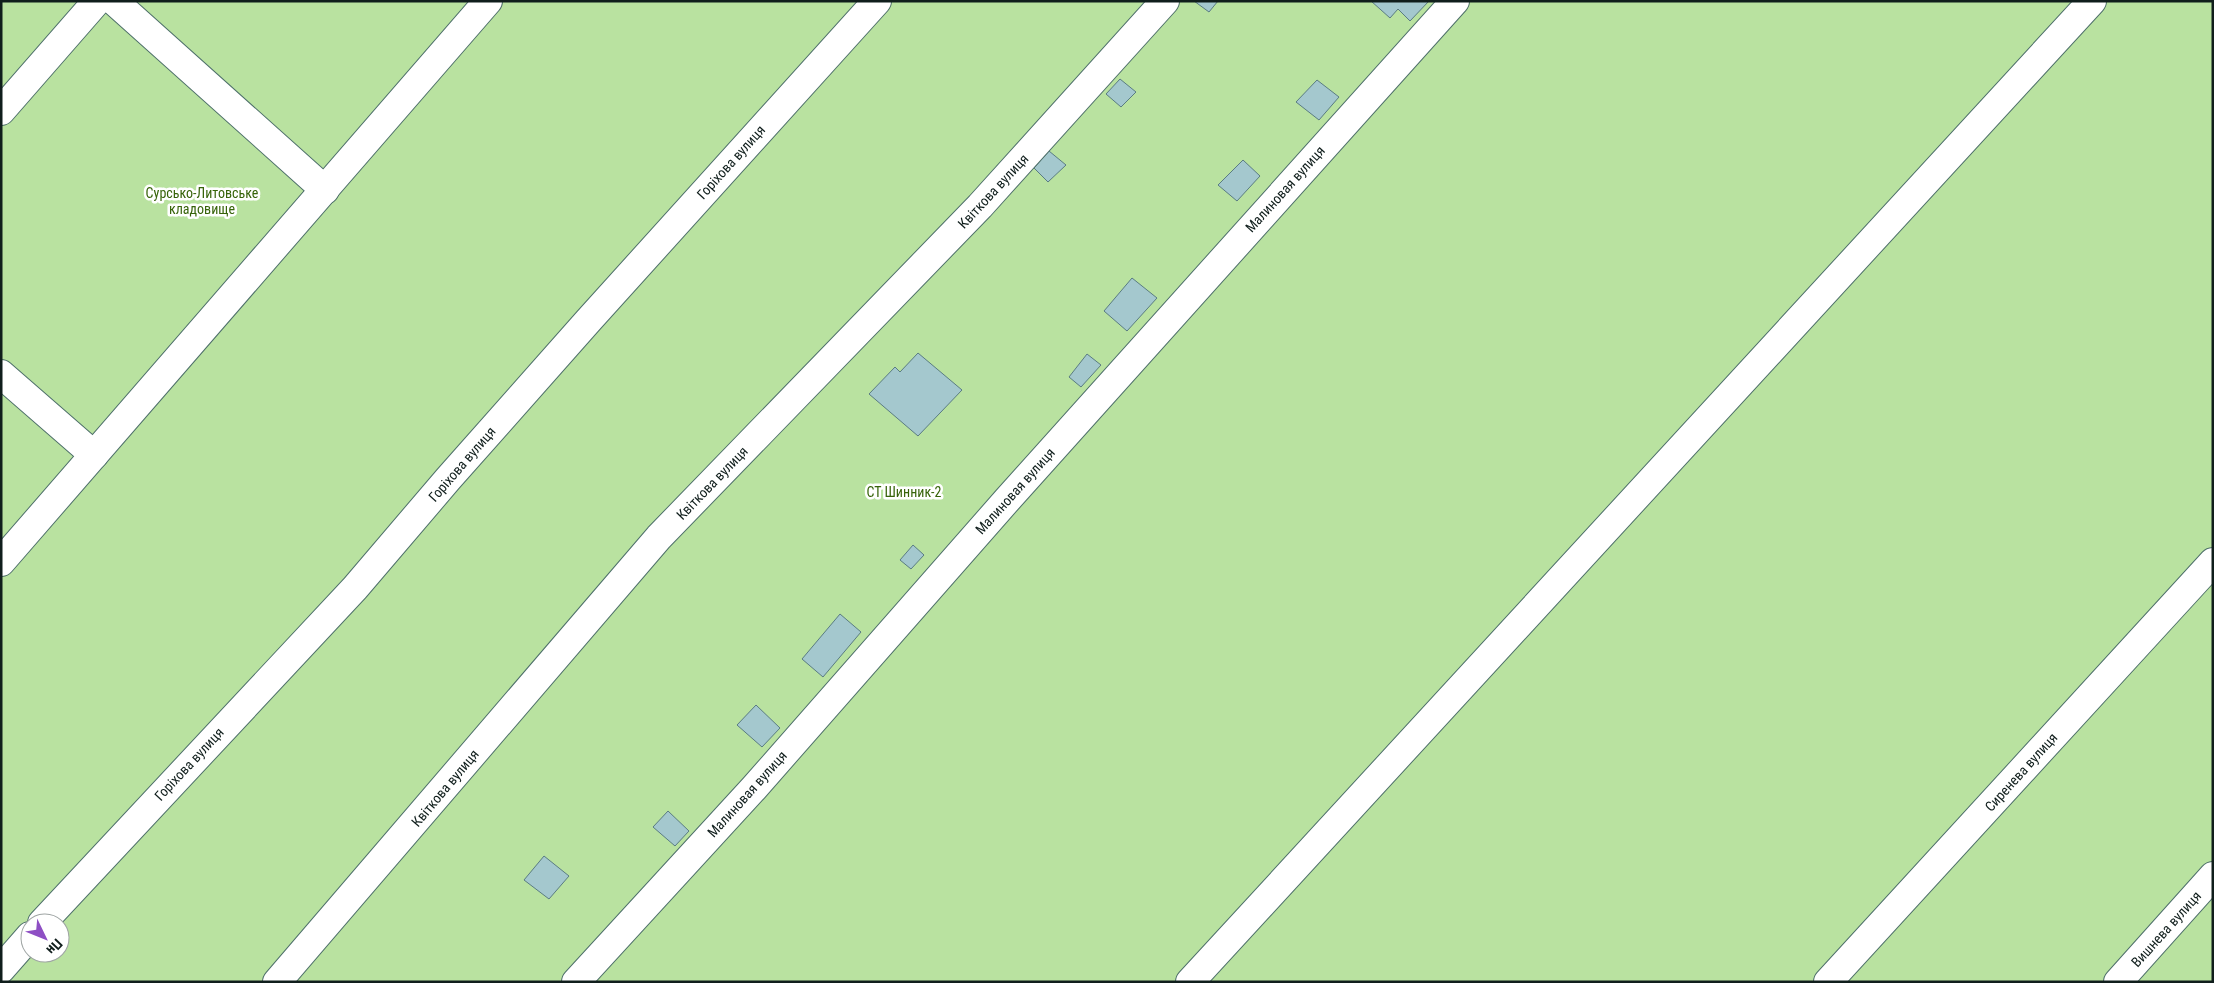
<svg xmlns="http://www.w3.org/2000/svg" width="2214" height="983" font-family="'Roboto Condensed',sans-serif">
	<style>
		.green { fill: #b9e2a0; fill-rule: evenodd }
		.building { fill: #a4c8ce; stroke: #5a7c82 }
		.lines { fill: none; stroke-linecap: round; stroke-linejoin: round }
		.minor-casing { stroke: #4e706a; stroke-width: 30 }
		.minor { stroke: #fff; stroke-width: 28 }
		.labels { text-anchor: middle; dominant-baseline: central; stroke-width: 5; stroke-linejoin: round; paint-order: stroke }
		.street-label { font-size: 14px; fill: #101e1c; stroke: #fff }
		.park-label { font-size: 14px; fill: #366309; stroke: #fff }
	</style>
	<rect width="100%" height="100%" fill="#c7ece5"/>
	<path class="green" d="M1 1H2213V982H1ZM30 923H60V953H30Z"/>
	<g class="building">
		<path d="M1194 1H1218L1209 12Z"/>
		<path d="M1371 1H1429L1410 21 1398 9 1390 18Z"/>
		<path d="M1120 79 1136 92 1121 107 1106 94Z"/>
		<path d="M1317 80 1339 97 1319 120 1296 102Z"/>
		<path d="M1049 151 1066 165 1048 182 1034 168Z"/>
		<path d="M1243 160 1260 176 1237 201 1218 185Z"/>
		<path d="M1132 278 1157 298 1127 331 1104 311Z"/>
		<path d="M918 353 962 390 918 436 869 394 895 367 900 372Z"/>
		<path d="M1087 354 1101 365 1081 387 1069 377Z"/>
		<path d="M913 545 924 555 911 569 900 560Z"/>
		<path d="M840 614 861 632 823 677 802 659Z"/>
		<path d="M756 705 780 728 762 747 737 725Z"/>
		<path d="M668 811 689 831 675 846 653 827Z"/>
		<path d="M544 856 569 876 549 899 524 880Z"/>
	</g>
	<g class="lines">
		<defs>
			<g id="minor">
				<path d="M114 1 325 190"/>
				<path d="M1 111 97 1"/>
				<path d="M1 374 94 455"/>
				<path d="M1 562 488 1"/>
				<path d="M42 923 355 588 448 479 588 321 877 1"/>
				<path d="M1 969 30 936"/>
				<path d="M277 982 659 537 980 206 1165 1"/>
				<path d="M576 982 754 788 1007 500 1455 1"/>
				<path d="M1190 982 2092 1"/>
				<path d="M1828 982 2213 562"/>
				<path d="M2118 982 2213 876"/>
			</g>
		</defs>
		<use href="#minor" class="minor-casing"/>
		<use href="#minor" class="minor"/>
	</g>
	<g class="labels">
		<g class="street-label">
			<text transform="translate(731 162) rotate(-48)">Горіхова вулиця</text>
			<text transform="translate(1285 189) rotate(-48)">Малиновая вулиця</text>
			<text transform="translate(993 191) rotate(-47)">Квіткова вулиця</text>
			<text transform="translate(462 464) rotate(-49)">Горіхова вулиця</text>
			<text transform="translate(712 483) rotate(-46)">Квіткова вулиця</text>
			<text transform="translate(1015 491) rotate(-48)">Малиновая вулиця</text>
			<text transform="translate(189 764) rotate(-47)">Горіхова вулиця</text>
			<text transform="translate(2021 772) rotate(-48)">Сиренева вулиця</text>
			<text transform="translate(445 788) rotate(-50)">Квіткова вулиця</text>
			<text transform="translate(747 794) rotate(-48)">Малиновая вулиця</text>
			<text transform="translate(2166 929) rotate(-48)">Вишнева вулиця</text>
		</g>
		<g class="park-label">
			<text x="202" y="193">Сурсько-Литовське<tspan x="202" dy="16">кладовище</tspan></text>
			<text x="904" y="492">СТ Шинник-2</text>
		</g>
	</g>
	<rect width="2214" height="983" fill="none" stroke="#101e1c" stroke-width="5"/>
	<g transform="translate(45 938) rotate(133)"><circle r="24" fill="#ffffff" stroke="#9fa5a4"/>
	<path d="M0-4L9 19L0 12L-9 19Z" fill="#8e4fc4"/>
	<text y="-8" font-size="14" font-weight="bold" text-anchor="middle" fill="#101e1c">Пн</text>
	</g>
</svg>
